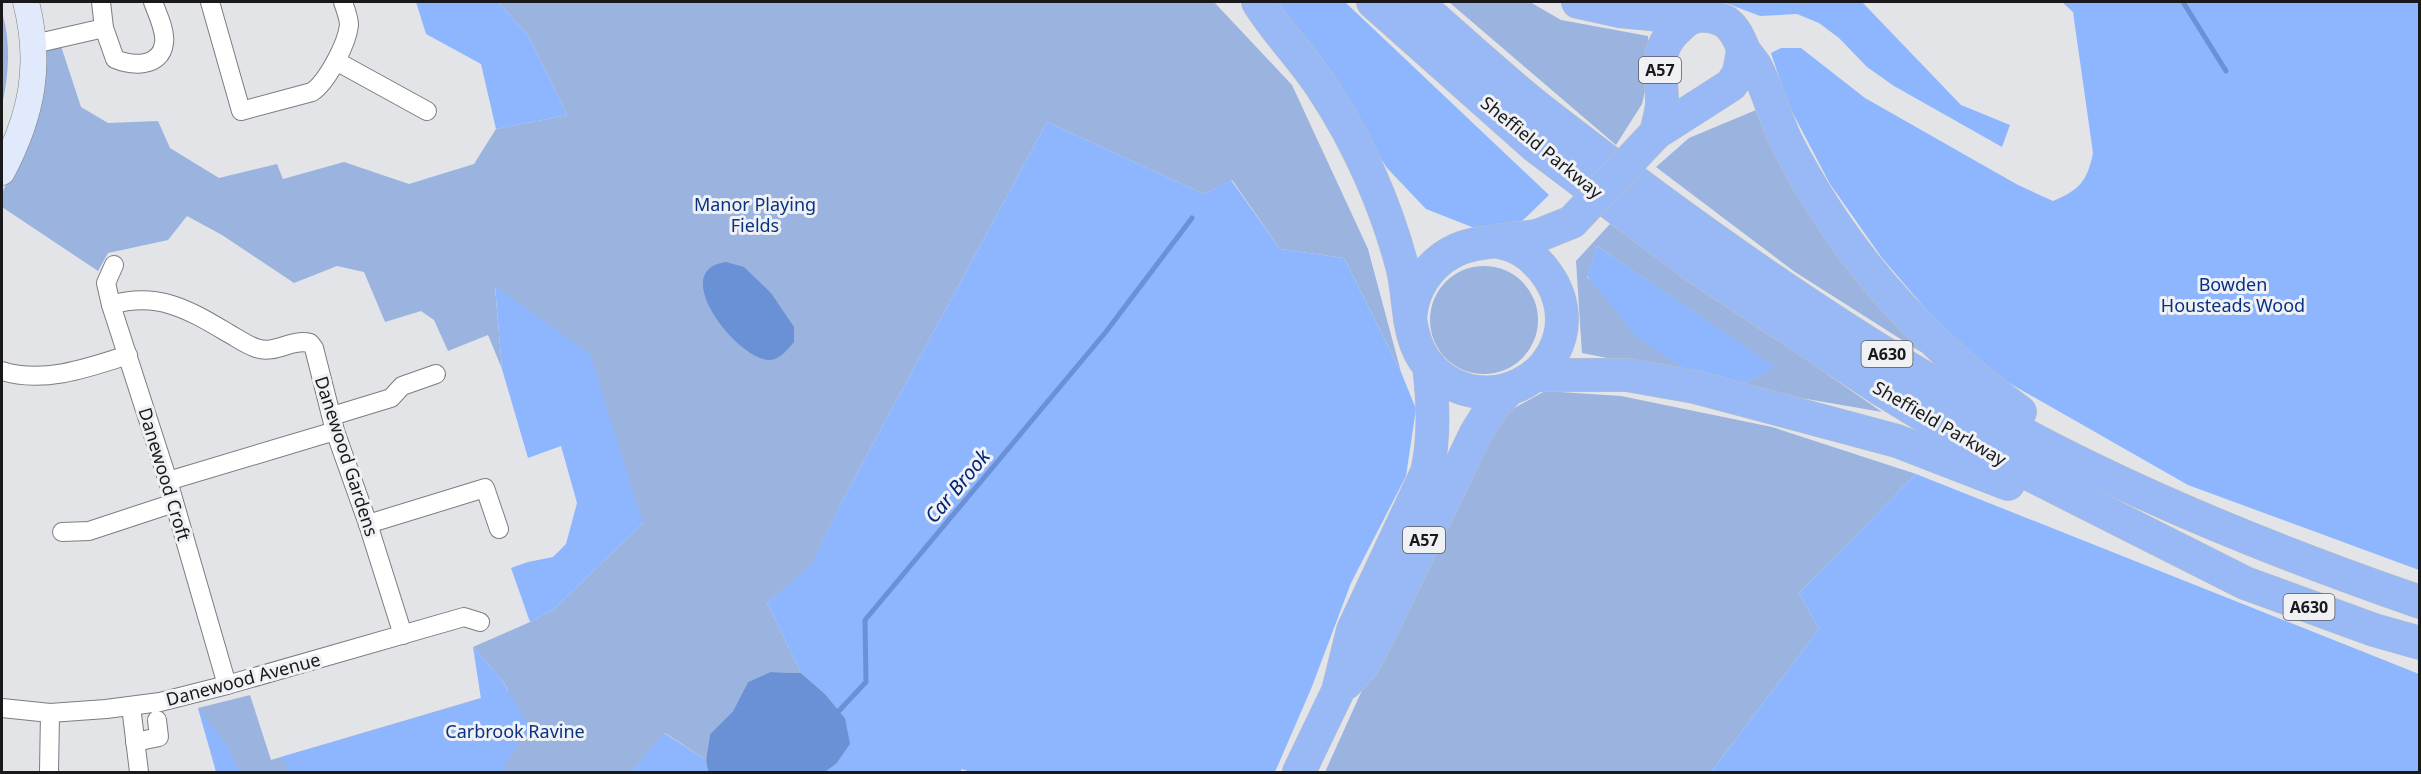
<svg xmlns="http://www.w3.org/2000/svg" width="2421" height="774" font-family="'Noto Sans',sans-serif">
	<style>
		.green { fill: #9ab3df }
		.forest { fill: #8eb6fe }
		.water { fill: #6a90d6 }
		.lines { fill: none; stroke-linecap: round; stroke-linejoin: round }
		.stream { stroke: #6a90d6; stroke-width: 5 }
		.street-casing { stroke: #7b7d80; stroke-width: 20 }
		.secondary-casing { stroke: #7b7d80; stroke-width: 27 }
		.highway-casing { stroke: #bfbfbf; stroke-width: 34 }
		.street { stroke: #fff; stroke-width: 18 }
		.secondary { stroke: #e0eafc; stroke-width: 26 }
		.highway { stroke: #98b9f6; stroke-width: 33 }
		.highway-bridge-casing { stroke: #bfbfbf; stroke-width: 34; stroke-linecap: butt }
		.highway-bridge { stroke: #98b9f6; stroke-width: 33 }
		.labels { text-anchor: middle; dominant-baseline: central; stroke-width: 6; stroke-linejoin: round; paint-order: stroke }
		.shield { fill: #eff1f5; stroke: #595a5c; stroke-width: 1.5 }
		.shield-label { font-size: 16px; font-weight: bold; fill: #19191b }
		.street-label { font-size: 18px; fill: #19191b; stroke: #eff1f5 }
		.park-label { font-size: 18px; fill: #093283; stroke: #eff1f5 }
		.water-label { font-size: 20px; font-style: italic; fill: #002373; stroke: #eff1f5 }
	</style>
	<rect width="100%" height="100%" fill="#e2e4e8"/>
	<g class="green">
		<path d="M498 2H1214L1292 85 1368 249 1401 372 1344 258 1280 249 1232 180 1204 194 1047 122 842 501 811 566 767 603 801 673 770 672 748 682 733 711 710 734 706 760 665 733 631 772H217L198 708 250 695 271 760 508 690 501 679 473 647 530 622 553 610 643 523 495 287 502 369 488 335 448 351 434 320 421 311 385 322 364 272 337 266 294 283 222 235 187 216 168 240 108 253 98 271 2 207V193L18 159 41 45 59 40 81 107 108 123 158 121 170 148 219 178 277 164 283 179 344 162 409 184 474 164 496 129 567 115 528 35Z"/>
		<path d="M1449 2H1530L1561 20 1648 36 1650 70 1642 104 1616 145Z"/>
		<path d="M2 12C11 42 9 74 2 105Z"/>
		<path d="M1756 110 1837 256 1921 341V352L1795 272 1656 167 1689 138Z"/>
		<path d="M1610 224 1882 412 1738 387 1774 367 1597 246 1587 277 1693 375 1582 353 1576 261Z"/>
		<circle cx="1484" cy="320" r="54"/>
		<path d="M1545 391 1621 396 1772 427 1916 474 1799 593 1819 629 1711 772H1325L1412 580 1467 469 1509 411Z"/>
	</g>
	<g class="forest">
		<path d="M416 2H498L528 35 567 115 496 129 481 64 426 34Z"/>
		<path d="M1276 2H1345L1549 195 1518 225 1477 229 1426 209 1387 168Z"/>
		<path d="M1723 2H1862L1961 105 2010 125 2002 147 1894 86 1867 67 1839 38 1819 23 1797 14 1760 16Z"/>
		<path d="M2062 2H2419V570L2188 485 2009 383 1954 342 1882 258 1830 184 1788 104 1771 53 1781 48H1801L1865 98 2018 185 2053 201C2079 190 2087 182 2093 153L2073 12Z"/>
		<path d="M1047 122 1204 194 1231 180 1280 249 1344 258 1401 372 1416 409 1406 476 1351 583 1311 689 1275 772H970L962 769 960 772H825L836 764 845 718 825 694 801 673 767 603 811 565 842 501Z"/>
		<path d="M1597 246 1775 367 1738 387 1693 375 1636 336 1587 276Z"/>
		<path d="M495 286 590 354 643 523 553 610 530 622 511 568 528 562 553 557 566 544 577 503 561 446 528 458 502 369Z"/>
		<path d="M1916 474 2419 674V772H1711L1819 629 1799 593Z"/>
		<path d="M473 647 501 679 529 726 501 772H291L281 757 481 699Z"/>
		<path d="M198 708 228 747 239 772H216Z"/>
		<path d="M664 733 706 760 708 772H631Z"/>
	</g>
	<g class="water">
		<path d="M726 262 744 267 771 293 794 327V342C787 350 779 361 768 360 736 358 667 270 726 262Z"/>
		<path d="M770 672 801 673 825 694 845 718 850 744 836 764 825 772H708L706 760 710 734 733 711 748 682Z"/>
	</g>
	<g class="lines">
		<g class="stream">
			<path d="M2183 2 2226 71"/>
			<path d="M835 715 866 682 865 620 1105 333 1192 218"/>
		</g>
		<defs>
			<g id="street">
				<path d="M101 2 104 28 115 59C132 66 161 68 164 43 166 31 157 13 153 2"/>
				<path d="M210 2 241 111 312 92C327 82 347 44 349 25 349 18 345 8 343 2"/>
				<path d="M34 44 104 28"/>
				<path d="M336 61 427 111"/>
				<path d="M114 265 106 283 111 305 168 481 227 685"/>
				<path d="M111 305C158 291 189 310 228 333 237 338 247 345 256 348 276 355 291 338 310 343L314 348 335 431 368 524 403 635"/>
				<path d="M2 371C43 384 88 368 128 355"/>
				<path d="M332 416 391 398 402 386 436 374"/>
				<path d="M168 481 335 431"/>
				<path d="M368 524 485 488 499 529"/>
				<path d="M62 532 89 531 174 503"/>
				<path d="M131 706 139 772"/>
				<path d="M2 708 50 713 106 709 160 702 227 685 464 617 480 622"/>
				<path d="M135 742 159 737 157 720"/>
				<path d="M49 772 50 713"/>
			</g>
			<path id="secondary" d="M2 172C32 115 42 65 26 2"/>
			<g id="highway">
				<path d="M1258 2C1277 33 1303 58 1323 89 1358 142 1386 205 1402 266 1411 299 1405 338 1429 366 1456 396 1498 401 1531 378 1549 366 1562 342 1562 320 1562 285 1534 247 1498 242 1491 241 1483 243 1476 244 1438 251 1412 282 1410 320"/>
				<path d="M1373 2 1535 146 1690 263 1882 390 1941 426 2015 467 2245 583 2374 630 2420 643"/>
				<path d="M1416 2C1459 39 1501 79 1546 114 1698 232 1857 345 2027 436 2151 502 2287 556 2420 602"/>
				<path d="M1578 2 1619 11 1691 18"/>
				<path d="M1656 133C1658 123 1662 112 1662 102 1662 71 1652 50 1680 26 1685 21 1692 16 1700 16 1708 15 1718 18 1726 22 1735 29 1739 38 1743 48 1746 55 1752 60 1756 67 1768 91 1775 118 1787 143 1842 251 1921 341 2020 412"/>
				<path d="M1656 133 1731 85 1739 73 1743 50"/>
				<path d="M1495 241 1537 236 1572 222"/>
				<path d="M1535 375H1627L1695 387 1897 441 2008 484"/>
				<path d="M1346 683 1363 665 1378 637 1476 433 1491 409 1509 389"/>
				<path d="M1299 772 1338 691 1353 630 1427 472C1435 436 1433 402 1429 365"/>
			</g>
		</defs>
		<use href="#street" class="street-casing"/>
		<use href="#secondary" class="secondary-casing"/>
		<use href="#highway" class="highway-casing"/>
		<use href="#street" class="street"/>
		<use href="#secondary" class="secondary"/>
		<use href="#highway" class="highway"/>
		<defs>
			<path id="highway-bridge" d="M1572 222 1656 133"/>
		</defs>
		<use href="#highway-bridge" class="highway-bridge-casing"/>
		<use href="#highway-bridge" class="highway-bridge"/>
	</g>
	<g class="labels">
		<g class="shield">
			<rect x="1639" y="57" width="42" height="26" rx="4.5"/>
			<rect x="1861.5" y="341" width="51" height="26" rx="4.5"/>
			<rect x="1403" y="527" width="42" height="26" rx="4.5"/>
			<rect x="2283.5" y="594" width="51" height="26" rx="4.5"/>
		</g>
		<g class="shield-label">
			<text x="1660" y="70">A57</text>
			<text x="1887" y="354">A630</text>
			<text x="1424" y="540">A57</text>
			<text x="2309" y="607">A630</text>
		</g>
		<g class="street-label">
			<text transform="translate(1542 147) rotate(39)">Sheffield Parkway</text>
			<text transform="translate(1940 423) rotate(30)">Sheffield Parkway</text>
			<text transform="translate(347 456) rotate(72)">Danewood Gardens</text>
			<text transform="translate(165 474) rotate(73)">Danewood Croft</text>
			<text transform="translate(243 679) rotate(-15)">Danewood Avenue</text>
		</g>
		<g class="park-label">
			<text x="755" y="204">Manor Playing<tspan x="755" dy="21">Fields</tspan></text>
			<text x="2233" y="284">Bowden<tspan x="2233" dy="21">Housteads Wood</tspan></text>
			<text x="515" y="731">Carbrook Ravine</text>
		</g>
		<g class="water-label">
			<text transform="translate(957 486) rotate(-50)">Car Brook</text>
		</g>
	</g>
	<rect width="2421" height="774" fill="none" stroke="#19191b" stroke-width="6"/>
</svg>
